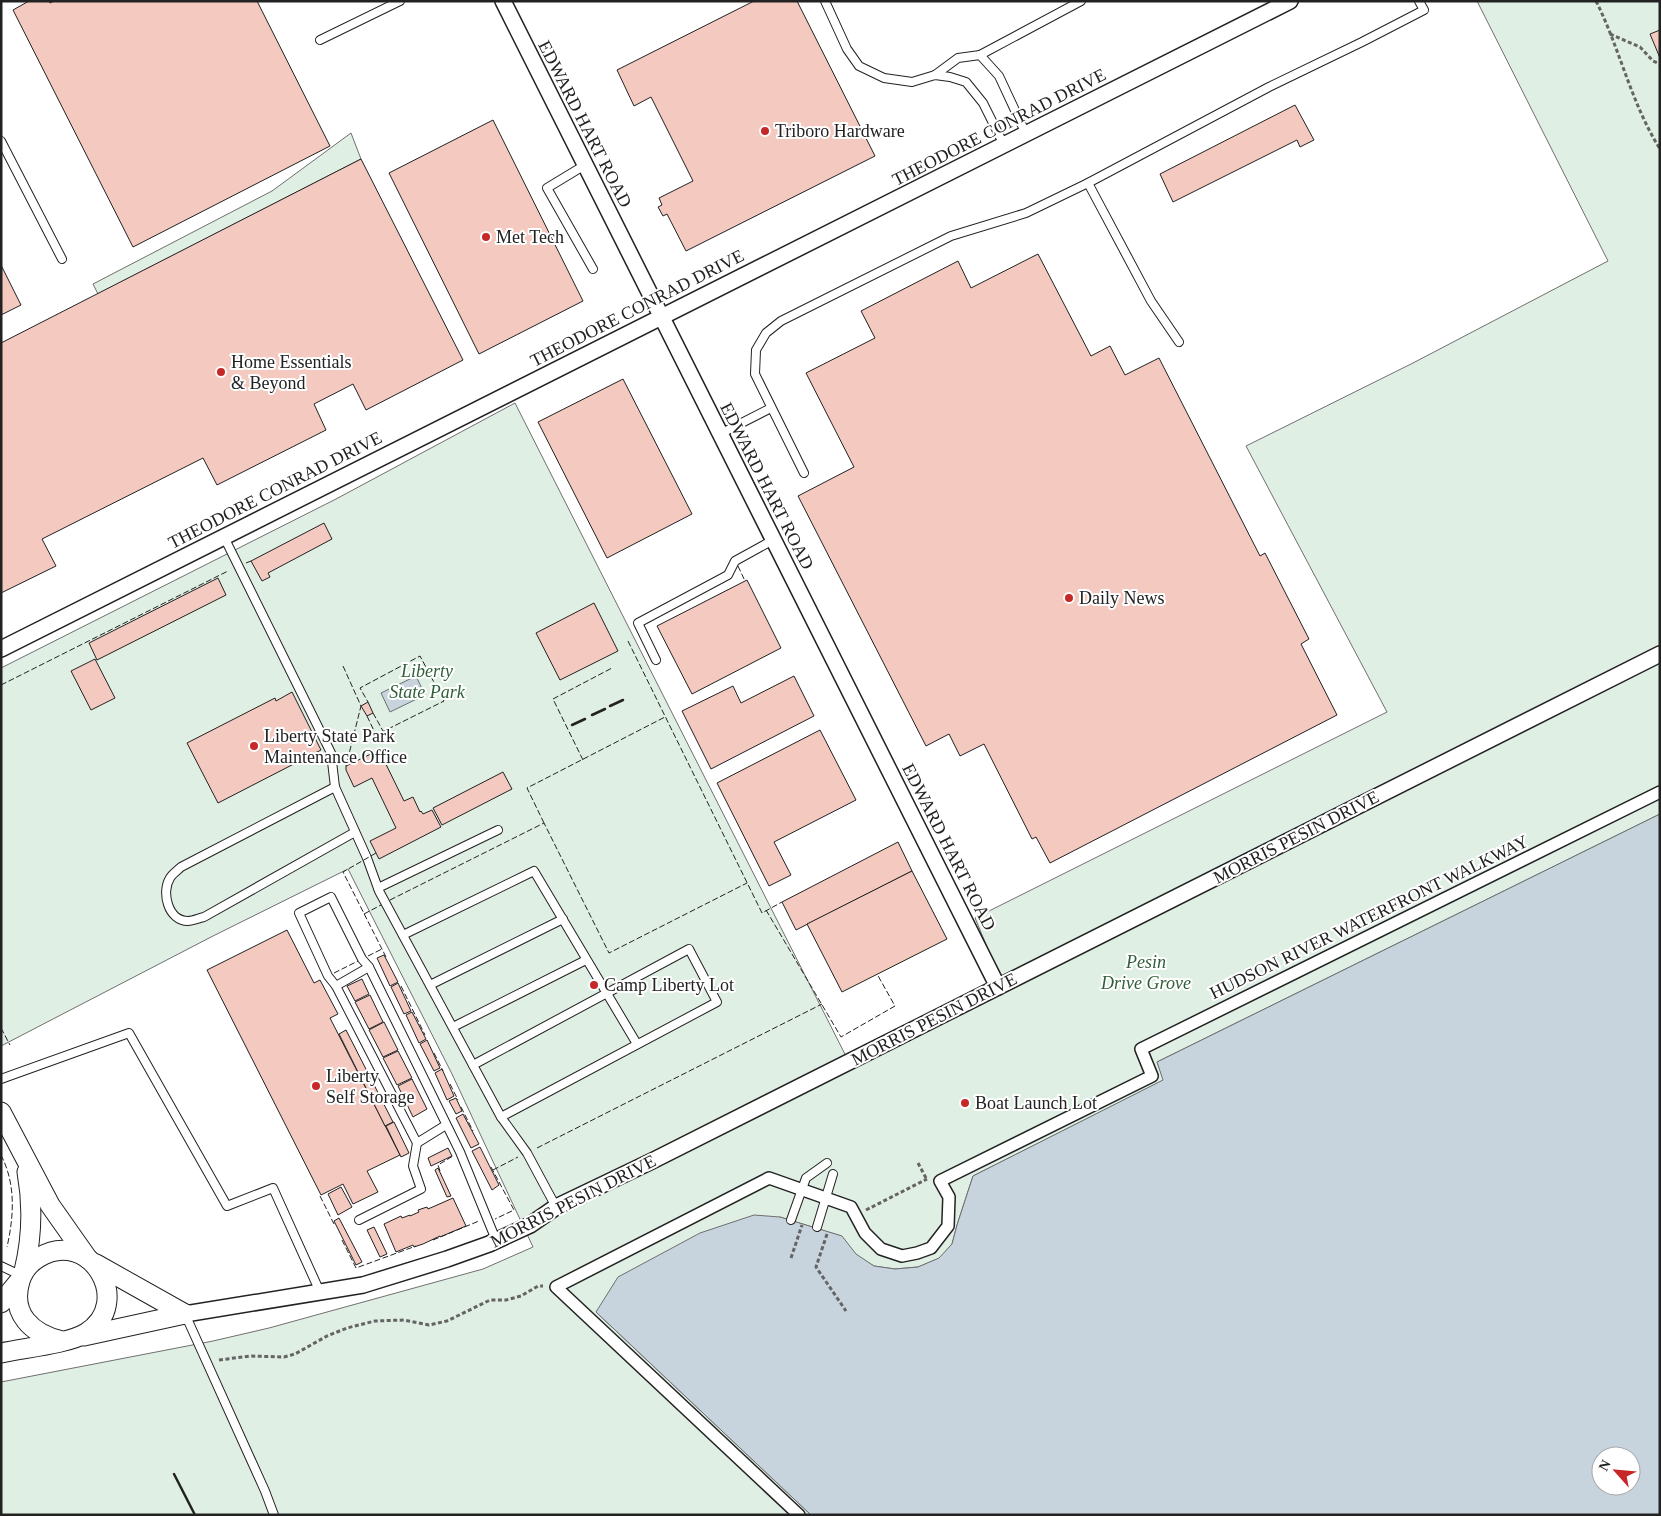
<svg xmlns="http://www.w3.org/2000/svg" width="1661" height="1516" font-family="Georgia,serif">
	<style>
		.green { fill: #e0efe3; stroke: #6f6f6f }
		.water { fill: #c7d3dd; stroke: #6f6f6f; fill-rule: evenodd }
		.building { fill: #f3c9c0; stroke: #222 }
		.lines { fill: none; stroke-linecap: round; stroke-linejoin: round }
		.service-casing { stroke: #222; stroke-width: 10 }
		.pedestrian-casing { stroke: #222; stroke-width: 14 }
		.minor-casing { stroke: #222; stroke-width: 18 }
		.tertiary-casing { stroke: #222; stroke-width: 21 }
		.path { stroke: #646464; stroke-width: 3; stroke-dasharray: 4 2.5; stroke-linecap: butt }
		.service { stroke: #fff; stroke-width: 8 }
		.pedestrian { stroke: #fff; stroke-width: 11 }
		.minor { stroke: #fff; stroke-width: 15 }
		.tertiary { stroke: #fff; stroke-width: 19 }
		.fence { stroke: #222; stroke-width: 1; stroke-dasharray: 6 2.5; stroke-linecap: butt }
		.wall { stroke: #222; stroke-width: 2.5 }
		.poi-dot { fill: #c62828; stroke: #fff; stroke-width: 2 }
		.labels { text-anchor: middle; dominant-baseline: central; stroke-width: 4; stroke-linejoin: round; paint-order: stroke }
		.street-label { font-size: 18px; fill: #222; stroke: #fff }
		.poi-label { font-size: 18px; fill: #222; stroke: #fff; text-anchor: start }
		.park-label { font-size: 18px; font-style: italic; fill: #2f5e38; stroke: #fff }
	</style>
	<rect width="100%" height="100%" fill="#fff"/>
	<g class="green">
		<path d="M1477 1H1660V814L1157 1062 1164 1080 973 1176 957 1225 952 1244 940 1258 918 1267 895 1269 874 1266 856 1255 841 1236 780 1217 596 1312 811 1515H1V1382L213 1341 269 1328 483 1269 533 1247 452 1074 348 869 213 936 1 1046V668L336 499 515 403 852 1068 1005 990 975 918 1387 712 1246 446 1413 363 1608 261Z"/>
		<path d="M351 133 361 159 98 294 93 284 272 191Z"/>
	</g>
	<g class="water">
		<path d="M416 676 425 695 390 712 381 693Z"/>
		<path d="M1660 814V1515H811L596 1312 618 1277 700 1233 754 1215 780 1217 842 1236 856 1254 874 1266 895 1269 918 1267 939 1258 952 1244 957 1225 973 1176 1163 1080 1157 1062ZM1601 1456H1631V1486H1601Z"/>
	</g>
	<g class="building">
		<path d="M29 1H49L50 3 54 1H257L330 146 133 247 13 10Z"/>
		<path d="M754 1H797L875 156 686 251 667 214 663 216 658 207 662 205 659 198 693 181 651 97 634 106 617 70Z"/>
		<path d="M1660 30V58L1650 34Z"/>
		<path d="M1295 105 1314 140 1300 147 1297 140 1173 202 1160 174Z"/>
		<path d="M493 120 583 301 479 354 389 173Z"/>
		<path d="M361 159 463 360 366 410 353 384 314 404 326 430 217 485 203 458 42 539 56 566 1 593V343Z"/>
		<path d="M1038 254 1091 356 1110 346 1125 375 1159 358 1260 556 1265 553 1309 639 1301 644 1337 715 1050 863 1036 837 1032 839 984 744 960 756 949 734 926 746 798 496 854 467 806 373 875 338 861 311 958 261 971 288Z"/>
		<path d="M1 265 21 305 1 315Z"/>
		<path d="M623 379 692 514 607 558 538 422Z"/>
		<path d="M324 523 332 539 268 573 270 577 262 581 251 561Z"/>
		<path d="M218 578 226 595 97 660 89 643Z"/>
		<path d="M747 580 781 648 692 694 657 626Z"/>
		<path d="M594 603 618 651 560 680 536 633Z"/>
		<path d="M95 659 115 698 91 710 71 671Z"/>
		<path d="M794 676 814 716 711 769 682 711 733 686 741 703Z"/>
		<path d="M292 692 321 750 218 803 187 743 275 698 276 701Z"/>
		<path d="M368 702 373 713 367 716 361 706Z"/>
		<path d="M820 730 856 800 774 842 791 875 769 886 717 783Z"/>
		<path d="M379 750 404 801 413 797 420 812 421 811 423 814 432 810 441 827 379 859 370 841 396 828 372 778 354 787 346 770V766Z"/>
		<path d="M503 772 512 789 442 825 433 808Z"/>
		<path d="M898 842 912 871 796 930 782 902Z"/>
		<path d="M912 871 947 939 842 992 807 924Z"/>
		<path d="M287 930 314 983 320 980 338 1014 330 1018 400 1155 367 1171 378 1192 353 1204 343 1184 321 1195 207 970Z"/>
		<path d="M384 955 398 982 390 986 377 958Z"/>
		<path d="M362 979 369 994 355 1001 347 986Z"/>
		<path d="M398 983 411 1011 404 1014 391 987Z"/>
		<path d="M370 995 383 1022 369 1029 355 1002Z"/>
		<path d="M412 1012 426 1039 419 1043 406 1015Z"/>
		<path d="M384 1022 398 1050 383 1057 369 1030Z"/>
		<path d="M346 1030 393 1122 385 1126 339 1034Z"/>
		<path d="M427 1040 440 1068 434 1071 420 1044Z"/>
		<path d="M398 1051 412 1078 397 1085 383 1058Z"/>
		<path d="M442 1069 454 1096 447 1100 435 1073Z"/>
		<path d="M412 1079 427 1109 413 1117 398 1086Z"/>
		<path d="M456 1098 462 1111 456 1114 449 1101Z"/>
		<path d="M463 1114 479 1144 471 1148 456 1118Z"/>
		<path d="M394 1122 409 1153 401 1157 386 1126Z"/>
		<path d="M480 1147 499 1185 492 1190 472 1151Z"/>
		<path d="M448 1148 452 1156 431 1166 428 1158Z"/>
		<path d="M438 1168 451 1196 447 1197 435 1170Z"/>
		<path d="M341 1187 352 1207 338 1215 328 1194Z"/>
		<path d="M453 1198 466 1226 440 1237V1236L423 1244 414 1247 413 1245 396 1252 384 1224 401 1216 402 1218 410 1215V1216L419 1212 418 1210 427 1207 428 1209Z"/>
		<path d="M339 1218 362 1262 356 1265 334 1221Z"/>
		<path d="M374 1227 387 1254 380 1257 367 1230Z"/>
	</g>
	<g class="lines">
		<defs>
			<g id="service">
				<path d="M825 1 847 49 859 66 884 78 912 82 935 75 950 77 966 82 983 103 1004 145"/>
				<path d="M320 40 400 1"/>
				<path d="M980 55 1081 1"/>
				<path d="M935 75 958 58 980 55 999 76 1026 134"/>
				<path d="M1 141 62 259"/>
				<path d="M585 165 547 188 593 269"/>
				<path d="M1088 183 1151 301 1179 342"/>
				<path d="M720 434 771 408"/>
				<path d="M804 473 755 374 756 350 766 333 781 321 951 236 1026 213 1088 183 1269 87 1362 42 1424 10 1419 1"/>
				<path d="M224 537 331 753 335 787 367 858 379 891 501 1117 527 1153 556 1207"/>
				<path d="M656 660 638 623 728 575 735 561 773 540"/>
				<path d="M335 787 181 867C178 870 172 874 170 878 161 892 168 921 188 921 193 921 199 918 204 917L355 832"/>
				<path d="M378 888 498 830"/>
				<path d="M403 935 534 871 637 1044"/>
				<path d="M430 985 563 919"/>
				<path d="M336 986 328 976 299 913 331 897 362 959 369 967"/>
				<path d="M453 1027 586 960"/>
				<path d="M473 1065 689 949 717 1002 501 1117"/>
				<path d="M1 1079 129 1033 227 1206 273 1188 320 1292"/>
				<path d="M446 1125 417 1143 336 986 369 967 460 1152 496 1240"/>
				<path d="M359 1220 421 1189 413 1166 417 1143"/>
				<path d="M791 1220 806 1178 827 1163"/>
				<path d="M817 1227 833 1174"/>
				<path d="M1 1266 22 1276"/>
				<path d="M185 1314 265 1491 274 1515"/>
			</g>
			<path id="pedestrian" d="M799 1515 556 1287 769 1178 851 1207 865 1233 881 1249 902 1256 917 1253 931 1248 948 1226 949 1197 940 1181 1152 1076 1141 1049 1660 792"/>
			<g id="minor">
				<path d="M503 1 998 987"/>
				<path d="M1 649 1290 1"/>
				<path d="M185 1314 363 1285 447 1259 489 1244 530 1225 556 1207 652 1161 1660 654"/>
			</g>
			<g id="tertiary">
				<path d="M1 1112 50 1205 88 1259"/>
				<path d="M96 1264 185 1314"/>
				<path d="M24 1271C32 1238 33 1205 27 1172"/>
				<path d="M1 1303 20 1280"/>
				<path d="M84 1336 185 1314"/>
				<path d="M1 1353C23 1348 68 1344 86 1333 135 1303 90 1226 38 1258 30 1263 23 1271 20 1281 10 1314 32 1334 62 1341"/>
			</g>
		</defs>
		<use href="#service" class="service-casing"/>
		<use href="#pedestrian" class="pedestrian-casing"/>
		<use href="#minor" class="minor-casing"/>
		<use href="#tertiary" class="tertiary-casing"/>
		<g class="path">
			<path d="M1596 1C1620 49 1631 103 1660 149"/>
			<path d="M1610 34 1640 47 1653 61 1660 64"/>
			<path d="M918 1163 926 1178"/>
			<path d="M866 1210 927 1179"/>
			<path d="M827 1234 816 1267 846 1311"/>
			<path d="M791 1258 802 1225"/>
			<path d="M219 1360 250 1356 284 1357 295 1354 327 1336 347 1328 375 1321 404 1320 429 1325 447 1321 490 1300H506L521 1296 538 1286H543"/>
		</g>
		<use href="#service" class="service"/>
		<use href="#pedestrian" class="pedestrian"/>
		<use href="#minor" class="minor"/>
		<use href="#tertiary" class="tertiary"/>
		<g class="fence">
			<path d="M246 563 251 561"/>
			<path d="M738 566 745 581"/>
			<path d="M628 641 762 913 782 902"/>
			<path d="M343 666 361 706 346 766"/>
			<path d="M1 685 228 571"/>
			<path d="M373 713 383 731"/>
			<path d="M367 716 376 735 444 701 420 656 360 688 368 702"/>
			<path d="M583 760 553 699 612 668"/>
			<path d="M544 823 527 788 665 717"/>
			<path d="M376 853 343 872 386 957"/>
			<path d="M390 900 544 823 609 953 747 883"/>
			<path d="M766 910 841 1037 895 1006 877 974"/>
			<path d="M364 914 381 905"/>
			<path d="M368 956 382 949"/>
			<path d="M334 973 358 961"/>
			<path d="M401 986 425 1035"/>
			<path d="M1 1028 10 1045"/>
			<path d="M434 1053 443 1071"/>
			<path d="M450 1084 458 1100"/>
			<path d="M461 1107 473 1131"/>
			<path d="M537 1148 822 1004"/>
			<path d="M1 1155C16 1184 14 1216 7 1247"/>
			<path d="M491 1167 514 1210 495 1219"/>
			<path d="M493 1170 518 1157"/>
			<path d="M440 1171 438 1165 453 1156"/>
			<path d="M320 1196 334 1224"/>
			<path d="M342 1240 356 1268 416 1246"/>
			<path d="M433 1240 479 1221"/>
		</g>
		<g class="wall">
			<path d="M610 706 623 700"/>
			<path d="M592 715 605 709"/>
			<path d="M572 725 585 719"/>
			<path d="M174 1474 195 1515"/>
		</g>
	</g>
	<g class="poi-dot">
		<circle cx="765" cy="131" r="5"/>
		<circle cx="486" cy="237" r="5"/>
		<circle cx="221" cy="372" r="5"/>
		<circle cx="1069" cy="598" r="5"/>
		<circle cx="254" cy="746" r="5"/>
		<circle cx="594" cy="985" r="5"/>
		<circle cx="316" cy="1086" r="5"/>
		<circle cx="965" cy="1103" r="5"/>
	</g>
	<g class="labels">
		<g class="street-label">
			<text transform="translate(585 124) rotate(63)">EDWARD HART ROAD</text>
			<text transform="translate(999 127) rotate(-27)">THEODORE CONRAD DRIVE</text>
			<text transform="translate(637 308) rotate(-27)">THEODORE CONRAD DRIVE</text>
			<text transform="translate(767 486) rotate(63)">EDWARD HART ROAD</text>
			<text transform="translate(275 490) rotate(-27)">THEODORE CONRAD DRIVE</text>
			<text transform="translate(1296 837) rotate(-27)">MORRIS PESIN DRIVE</text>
			<text transform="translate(949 847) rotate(63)">EDWARD HART ROAD</text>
			<text transform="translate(1369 917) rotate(-26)">HUDSON RIVER WATERFRONT WALKWAY</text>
			<text transform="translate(934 1019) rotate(-27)">MORRIS PESIN DRIVE</text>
			<text transform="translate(573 1201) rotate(-27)">MORRIS PESIN DRIVE</text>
		</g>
		<g class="poi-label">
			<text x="775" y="131">Triboro Hardware</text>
			<text x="496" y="237">Met Tech</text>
			<text x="231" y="362">Home Essentials<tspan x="231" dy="21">&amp; Beyond</tspan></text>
			<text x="1079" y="598">Daily News</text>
			<text x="264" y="736">Liberty State Park<tspan x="264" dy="21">Maintenance Office</tspan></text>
			<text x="604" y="985">Camp Liberty Lot</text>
			<text x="326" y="1076">Liberty<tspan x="326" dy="21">Self Storage</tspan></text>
			<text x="975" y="1103">Boat Launch Lot</text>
		</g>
		<g class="park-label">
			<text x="427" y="671">Liberty<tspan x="427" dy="21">State Park</tspan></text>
			<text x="1146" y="962">Pesin<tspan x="1146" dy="21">Drive Grove</tspan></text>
		</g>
	</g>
	<rect width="1661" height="1516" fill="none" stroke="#222222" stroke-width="5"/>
	<g transform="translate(1616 1471) rotate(297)"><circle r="24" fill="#ffffff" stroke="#a7a7a7"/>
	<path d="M0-4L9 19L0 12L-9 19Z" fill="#c62828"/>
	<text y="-8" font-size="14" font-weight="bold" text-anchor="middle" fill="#222222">N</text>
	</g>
</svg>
